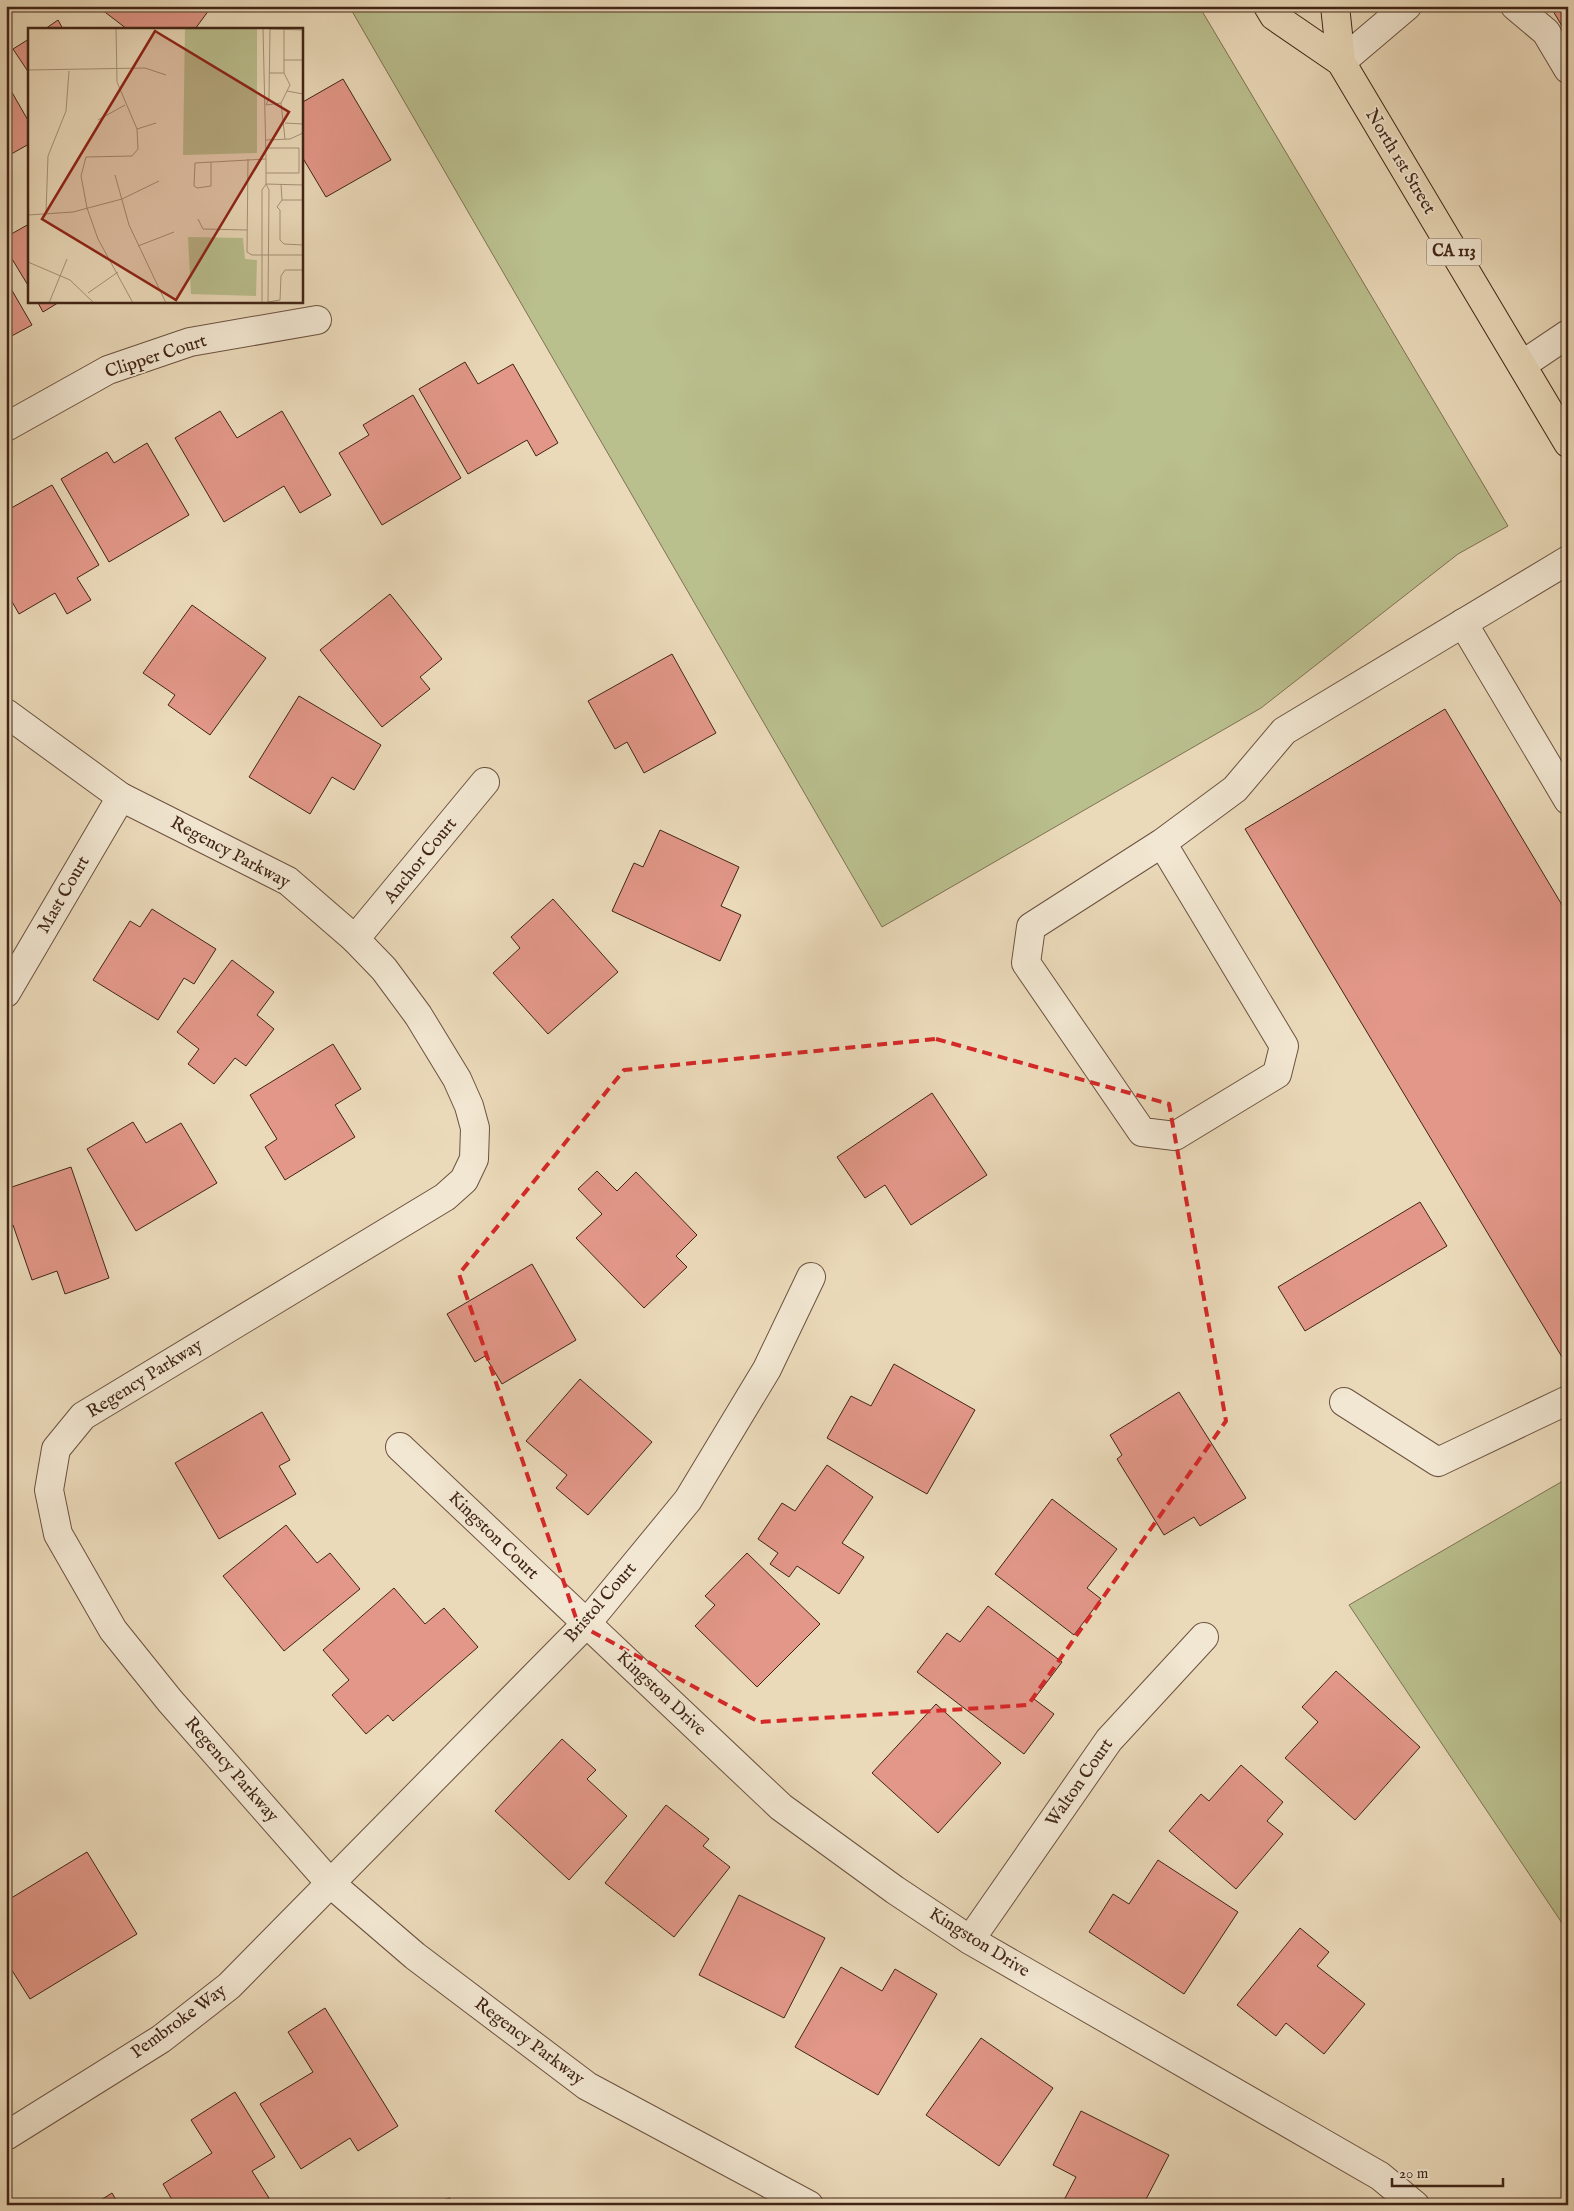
<svg xmlns="http://www.w3.org/2000/svg" width="1574" height="2211" viewBox="0 0 1574 2211" font-family="'IM FELL English',serif">
<rect width="100%" height="100%" fill="#ebdaba"/>
<filter id="stains"><feTurbulence type="fractalNoise" baseFrequency=".004" numOctaves="4"/><feColorMatrix values="0 0 0 0 .2 0 0 0 0 .09 0 0 0 0 .02 0 0 0 .5 -.17"/></filter>
<radialGradient id="worn" r=".72"><stop offset=".6" stop-color="#630" stop-opacity="0"/><stop offset="1" stop-color="#630" stop-opacity=".3"/></radialGradient>
<!-- green -->
<g fill="#babf8e" stroke="#7e7252">
<polygon points="349,6 1199,6 1508,526 1458,554 1261,708 882,927"/>
<polygon points="1568,1478 1568,1932 1349,1605"/>
</g>
<!-- building -->
<g fill="#e29788" stroke="#412517">
<polygon points="97,6 212,6 195,29 127,29"/>
<polygon points="1550,6 1568,6 1568,36"/>
<polygon points="58,20 63,29 45,29"/>
<polygon points="29,39 29,73 13,49"/>
<polygon points="343,79 391,160 326,197 301,155 301,103"/>
<polygon points="6,82 29,122 29,144 6,157"/>
<polygon points="29,224 29,287 6,249 6,237"/>
<polygon points="6,280 32,325 6,339"/>
<polygon points="37,301 61,301 43,312"/>
<polygon points="465,362 478,384 513,364 558,443 536,456 527,440 468,474 419,389"/>
<polygon points="413,395 461,478 382,525 339,453 369,435 363,425"/>
<polygon points="220,411 237,438 282,411 331,495 300,513 284,486 224,522 175,438"/>
<polygon points="147,443 189,515 109,562 61,479 107,452 114,463"/>
<polygon points="52,485 99,565 77,578 91,600 67,614 55,593 19,614 6,591 6,511"/>
<polygon points="390,594 442,659 420,677 430,689 382,727 320,650"/>
<polygon points="192,605 266,658 210,735 168,705 175,695 143,673"/>
<polygon points="672,654 716,733 644,773 627,742 615,749 588,701"/>
<polygon points="299,696 381,745 354,790 332,777 310,814 249,777"/>
<polygon points="1445,709 1568,915 1568,1354 1562,1357 1245,829"/>
<polygon points="660,830 739,867 721,906 741,915 720,961 612,911 634,863 643,867"/>
<polygon points="553,899 618,972 548,1034 493,973 520,948 511,937"/>
<polygon points="152,909 216,949 194,984 184,978 158,1020 93,980 130,921 140,927"/>
<polygon points="232,960 274,992 257,1015 274,1029 246,1066 235,1058 214,1084 188,1064 199,1049 177,1032"/>
<polygon points="333,1044 361,1089 335,1105 355,1137 285,1180 265,1147 277,1139 250,1095"/>
<polygon points="932,1093 987,1175 911,1225 885,1185 865,1198 837,1157"/>
<polygon points="133,1122 146,1143 181,1123 217,1183 136,1231 87,1149"/>
<polygon points="71,1167 109,1278 65,1294 57,1271 32,1280 13,1225 6,1227 6,1189"/>
<polygon points="597,1171 617,1191 636,1172 697,1235 676,1256 687,1267 644,1308 576,1238 602,1214 578,1189"/>
<polygon points="1420,1202 1447,1246 1305,1331 1278,1287"/>
<polygon points="532,1264 576,1340 502,1384 485,1356 475,1362 447,1314"/>
<polygon points="894,1364 975,1410 927,1494 827,1438 851,1396 871,1406"/>
<polygon points="580,1379 652,1442 588,1515 556,1488 567,1475 526,1441"/>
<polygon points="1179,1392 1246,1498 1200,1526 1194,1517 1164,1535 1117,1459 1122,1455 1110,1435"/>
<polygon points="262,1412 290,1460 279,1466 296,1494 219,1539 175,1463"/>
<polygon points="827,1465 873,1497 842,1543 864,1557 839,1594 797,1566 789,1577 770,1564 778,1553 758,1539 782,1503 795,1511"/>
<polygon points="1052,1499 1117,1549 1087,1588 1101,1599 1074,1635 995,1574"/>
<polygon points="286,1525 317,1563 330,1553 360,1589 284,1651 223,1576"/>
<polygon points="747,1553 820,1624 757,1687 695,1626 715,1605 705,1596"/>
<polygon points="394,1588 425,1624 444,1608 478,1647 393,1721 388,1715 366,1734 332,1695 349,1680 323,1650"/>
<polygon points="988,1606 1062,1662 1034,1699 1054,1714 1024,1754 917,1672 947,1633 960,1642"/>
<polygon points="1336,1671 1420,1747 1355,1820 1285,1758 1318,1722 1302,1707"/>
<polygon points="936,1704 1001,1763 938,1833 872,1773"/>
<polygon points="562,1739 596,1770 587,1779 627,1816 569,1880 495,1811"/>
<polygon points="1241,1765 1283,1802 1267,1821 1283,1834 1236,1889 1169,1831 1201,1794 1209,1801"/>
<polygon points="666,1805 709,1839 703,1846 730,1867 674,1937 605,1883"/>
<polygon points="87,1852 137,1934 30,1999 6,1961 6,1897 8,1900"/>
<polygon points="1158,1860 1238,1912 1184,1994 1089,1932 1113,1894 1129,1904"/>
<polygon points="739,1895 825,1938 784,2018 699,1975"/>
<polygon points="1300,1928 1329,1952 1317,1966 1365,2004 1324,2054 1286,2023 1276,2036 1237,2005"/>
<polygon points="841,1967 882,1991 895,1969 937,1994 878,2095 795,2047"/>
<polygon points="325,2008 398,2126 358,2151 350,2138 301,2169 260,2104 313,2072 288,2032"/>
<polygon points="981,2038 1053,2088 999,2166 926,2115"/>
<polygon points="235,2092 275,2157 252,2171 269,2198 259,2205 175,2205 163,2184 212,2153 191,2120"/>
<polygon points="1081,2111 1169,2155 1143,2205 1074,2205 1064,2200 1076,2177 1053,2165"/>
<polygon points="112,2193 119,2205 93,2205"/>
<polygon points="450,2198 452,2205 424,2205"/>
</g>
<g fill="none" stroke-linecap="round" stroke-linejoin="round">
<defs>
<g id="minor">
<polyline points="1515,6 1546,32 1568,69"/>
<polyline points="1341,62 1407,6"/>
<polyline points="1522,365 1568,334"/>
<polyline points="6,427 108,370 190,342 317,320"/>
<polyline points="1463,623 1568,800"/>
<polyline points="6,713 121,797 288,881 355,939 384,969 418,1015 457,1079 469,1106 475,1128 474,1159 464,1180 445,1197 83,1416 56,1449 49,1490 58,1534 113,1630 170,1701 330,1883 415,1956 587,2086 809,2205"/>
<polyline points="1162,843 1284,1046 1277,1074 1175,1136 1142,1132 1026,963 1031,927 1162,843 1235,789 1284,731 1568,560"/>
<polyline points="355,939 485,782"/>
<polyline points="6,993 121,797"/>
<polyline points="1344,1402 1438,1462 1568,1400"/>
<polyline points="400,1447 781,1807 895,1890 970,1940 1380,2176 1415,2205"/>
<polyline points="970,1940 1109,1740 1204,1637"/>
<polyline points="6,2136 161,2039 229,1986 586,1624 688,1500 767,1369 811,1277"/>
</g>
<g id="major">
<polyline points="1268,6 1274,16 1341,62 1568,443"/>
<polyline points="1335,6 1341,62"/>
</g>
</defs>
<!-- minor casing -->
<use href="#minor" stroke="#6c5240" stroke-width="30"/>
<!-- major casing -->
<use href="#major" stroke="#412517" stroke-width="30"/>
<!-- minor -->
<use href="#minor" stroke="#f2e7d2" stroke-width="28"/>
<!-- major -->
<use href="#major" stroke="#ebdaba" stroke-width="28"/>
</g>
<!-- marked area -->
<path fill="none" stroke="#d62828" stroke-width="4" stroke-dasharray="10 6" stroke-linejoin="round" d="M936,1039L1169,1104L1226,1421L1028,1705L759,1722L578,1624L459,1274L624,1070Z"/>
<g text-anchor="middle" dominant-baseline="central" stroke-width="4" stroke-linejoin="round" paint-order="stroke">
<!-- shield labels -->
<rect fill="#f2e7d2" stroke="#765f4f" stroke-width="1" x="1426.5" y="238.5" width="55" height="27" rx="4"/>
<g font-size="16" font-weight="bold" fill="#412517">
<text x="1454" y="252">CA 113</text>
</g>
<!-- street labels -->
<g font-size="18" fill="#412517" stroke="#f2e7d2">
<text transform="translate(1400 162) rotate(59)">North 1st Street</text>
<text transform="translate(156 357) rotate(-18)">Clipper Court</text>
<text transform="translate(230 853) rotate(28)">Regency Parkway</text>
<text transform="translate(421 861) rotate(-51)">Anchor Court</text>
<text transform="translate(64 895) rotate(-60)">Mast Court</text>
<text transform="translate(145 1379) rotate(-32)">Regency Parkway</text>
<text transform="translate(493 1536) rotate(44)">Kingston Court</text>
<text transform="translate(601 1603) rotate(-49)">Bristol Court</text>
<text transform="translate(661 1694) rotate(43)">Kingston Drive</text>
<text transform="translate(231 1770) rotate(49)">Regency Parkway</text>
<text transform="translate(1080 1783) rotate(-55)">Walton Court</text>
<text transform="translate(979 1943) rotate(32)">Kingston Drive</text>
<text transform="translate(179 2022) rotate(-36)">Pembroke Way</text>
<text transform="translate(529 2042) rotate(37)">Regency Parkway</text>
</g>
</g>
<!-- overview -->
<g transform="translate(28 28)">
<rect width="275" height="275" fill="#ebdaba"/>
<path d="M157,0H229V125L155,127ZM160,209L215,210L217,231L229,232L228,268L163,266Z" fill="#babf8e"/>
<path fill="none" stroke="#a79279" stroke-width="1" d="M88,0L89,54L109,101L110,121L104,128L58,129L53,148L59,180L70,211L105,275M242,1L275,2M256,32H275M0,42L117,40L138,47M241,45H256V2M259,63L275,66M253,75L257,111M238,77L253,75L262,57L256,45M238,77L241,70L242,0M70,92L97,77M257,95L275,96M109,101L128,95M238,112L262,111L275,105M220,131L219,224L224,227H275M183,134V158L169,160L166,158L167,135L238,131M238,145H271V120H238M87,147L101,197L138,275M238,156L275,157M238,156L241,162L240,275M253,156L254,172M249,179L252,182V212L256,216L275,217M249,179L254,172H275M18,185L20,128L38,83L41,43M0,187L45,184L94,171L131,153M170,191L175,201L219,202M110,218L146,204M0,234L42,252L66,275M60,265L90,244M240,274L252,272L253,248L257,242H275M21,275L39,231M185,275H219M234,275V162L238,156V131L235,0"/>
<path fill="#8f2418" fill-opacity="0.15" stroke="#8f2418" stroke-width="2.5" d="M127,3L261,84L148,272L14,191Z"/>
<rect width="275" height="275" fill="none" stroke="#412517" stroke-width="2.5"/>
</g>
<!-- margin -->
<rect width="1574" height="2211" fill="none" stroke="#ebdaba" stroke-width="25"/>
<rect x="8" y="8" width="1559" height="2196" fill="none" stroke="#412517" stroke-width="2.5"/>
<rect x="12" y="12" width="1549" height="2186" fill="none" stroke="#412517"/>
<!-- scale -->
<path d="M1392 2178v8h111v-8" fill="none" stroke="#412517" stroke-width="2.5"/>
<text x="1399" y="2178" font-size="15" fill="#412517" stroke="#f2e7d2" stroke-width="4" paint-order="stroke">20 m</text>
<rect width="100%" height="100%" filter="url(#stains)"/>
<rect width="100%" height="100%" fill="url(#worn)"/>
</svg>
